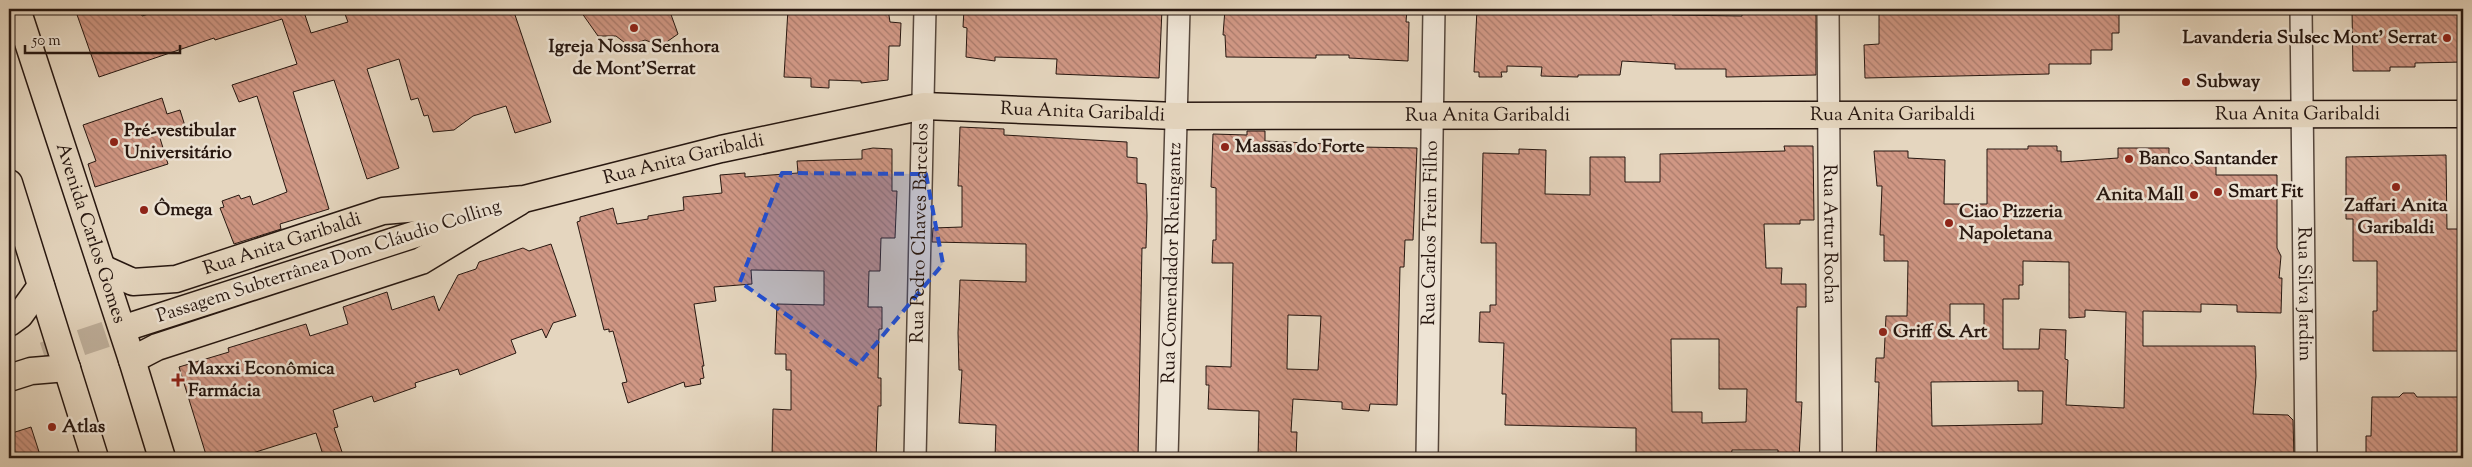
<svg xmlns="http://www.w3.org/2000/svg" width="2472" height="467" viewBox="0 0 2472 467" font-family="'Sorts Mill Goudy',serif">
<defs>
<pattern id="building-back-hatch" width="6" height="6" patternUnits="userSpaceOnUse" patternTransform="scale(1.25)"><rect width="6" height="6" fill="#d09784"/><path d="M-1 5l2 2M0 0l6 6M5-1l2 2" fill="none" stroke="#a97a6b"/></pattern>
</defs>
<rect width="100%" height="100%" fill="#e5d6bf"/>
<filter id="stains"><feTurbulence type="fractalNoise" baseFrequency=".004" numOctaves="4"/><feColorMatrix values="0 0 0 0 .2 0 0 0 0 .09 0 0 0 0 .02 0 0 0 .5 -.17"/></filter>
<radialGradient id="worn" r=".72"><stop offset=".6" stop-color="#630" stop-opacity="0"/><stop offset="1" stop-color="#630" stop-opacity=".3"/></radialGradient>
<!-- building -->
<g fill="url(#building-back-hatch)" stroke="#271710" fill-rule="evenodd">
<polygon points="75,9 141,9 142,16 165,9 303,9 311,33 348,22 343,9 513,9 551,122 515,133 506,106 473,116 454,130 433,132 428,115 424,116 418,98 411,100 399,59 367,69 399,168 367,179 334,80 293,92 329,209 280,224 281,229 234,244 220,208 224,207 222,201 239,195 241,199 250,196 253,205 287,192 257,96 239,102 232,85 297,64 282,19 215,40 214,38 99,77"/>
<polygon points="579,9 669,9 678,34 661,46 645,40 629,46 616,36 598,36"/>
<polygon points="788,9 888,9 890,22 901,23 900,46 889,46 888,80 861,83 861,81 829,80 829,88 811,87 811,78 784,77"/>
<polygon points="964,9 1162,9 1159,78 1056,74 1057,59 995,57 995,61 966,57 967,28 963,27"/>
<polygon points="1225,9 1407,9 1406,22 1409,22 1408,61 1349,58 1349,55 1316,55 1316,58 1226,57 1225,35 1223,35"/>
<polygon points="1477,9 1620,9 1620,15 1652,15 1652,9 1672,9 1672,15 1742,16 1742,9 1816,9 1816,75 1726,77 1726,69 1675,69 1675,64 1622,61 1620,75 1578,75 1578,77 1541,76 1542,67 1507,66 1507,72 1501,72 1502,77 1479,77 1479,72 1474,72"/>
<polygon points="1879,9 2119,9 2119,33 2112,33 2112,50 2091,50 2091,64 2049,64 2049,74 1865,78 1864,45 1879,44"/>
<polygon points="2352,9 2463,9 2463,62 2415,63 2415,67 2390,67 2390,71 2353,71"/>
<polygon points="162,98 167,114 180,110 185,126 159,135 168,164 95,187 88,164 96,161 83,125"/>
<polygon points="960,127 1004,129 1004,135 1127,142 1127,157 1137,158 1137,183 1146,184 1147,216 1146,248 1142,248 1138,458 995,458 996,425 959,423 962,370 959,370 958,333 960,280 1026,282 1026,244 932,242 933,228 962,227 962,186 958,186"/>
<path d="M1247,131H1265V141L1328,144V151L1360,152V147L1417,148L1413,240H1405L1404,267H1400L1397,405L1370,404L1369,411L1342,409V402L1293,399L1291,432H1297L1296,458H1258L1259,411L1208,409L1209,385H1206V366L1231,367L1233,263H1212L1213,240H1216V188L1211,187L1213,134L1247,135ZM1288,315L1321,316L1318,370L1287,369Z"/>
<path d="M1784,146H1813L1814,220H1800V224H1764L1766,268H1782L1781,284H1806V307H1797L1796,402H1802L1799,458H1778V450H1732L1731,458H1636V428L1505,425L1506,394H1502L1504,343L1479,342L1480,312H1490V305H1496V243H1481L1483,153L1519,154V149L1546,150L1545,194L1590,195V157H1625V182H1660V154L1785,151ZM1671,339H1719V389H1747L1746,422L1702,423V412H1672Z"/>
<path d="M2028,146H2057V151H2061V162L2118,158V148H2169V163H2216V175H2277V248L2281,256L2279,278H2282L2281,313L2237,312V305L2201,304V312L2143,311V346H2255L2256,376L2253,414L2288,415L2293,420L2294,458H1876L1879,382H1875L1876,358H1884L1886,316H1907L1908,261H1884V235H1880L1882,186H1877L1874,151H1908V158L1945,160L1944,204H1987V149H2028ZM2023,261L2069,262V318L2085,317V310L2126,312L2124,408L2066,405L2068,360L2065,359L2066,330L2040,329L2039,349H2003V299H2019V285H2023ZM1950,304H1984V337H1950ZM2018,381V391H2043L2042,424L1932,426L1931,382Z"/>
<polygon points="873,148 892,149 892,191 897,191 895,238 881,238 880,271 869,271 868,307 882,307 882,329 879,329 878,378 881,378 881,406 878,406 876,458 772,458 773,409 791,410 791,370 786,370 786,354 775,354 777,304 824,305 824,271 751,270 752,284 714,287 716,301 694,304 704,366 702,366 704,378 700,379 701,384 685,387 684,382 628,403 622,383 627,382 613,331 609,332 609,329 604,330 577,222 580,221 580,217 613,208 617,224 648,219 648,216 684,210 683,197 722,193 720,175 745,173 745,177 798,173 797,161 862,159 862,150"/>
<polygon points="2446,155 2447,229 2463,229 2463,351 2373,351 2373,311 2377,311 2377,261 2353,261 2353,219 2346,219 2346,157"/>
<polygon points="551,244 576,316 553,323 546,338 542,329 511,340 516,353 460,375 458,369 415,383 416,387 374,402 372,396 333,410 338,427 334,428 344,458 324,458 316,433 237,458 207,458 179,367 229,352 228,348 306,324 310,336 348,324 343,307 387,292 392,310 434,296 439,311 458,275 476,269 479,262 523,248 529,251"/>
<polygon points="2403,393 2414,393 2417,397 2463,397 2463,456 2440,456 2440,458 2366,458 2366,436 2371,436 2372,397 2399,397"/>
<polygon points="31,427 41,458 9,458 9,434"/>
</g>
<g fill="none" stroke-linecap="round" stroke-linejoin="round">
<!-- major-tunnel -->
<polyline stroke="#bfb09c" stroke-width="26" stroke-dasharray="26 13" stroke-linecap="butt" points="44,355 134,325"/>
<defs>
<g id="minor">
<path id="s1" d="M1828,9L1831,458"/>
<path id="s2" d="M2301,9L2306,458"/>
<path id="s3" d="M915,458L925,9"/>
<path id="s4" d="M1167,458L1179,9"/>
<path id="s5" d="M1427,458L1434,9"/>
</g>
<g id="major">
<path id="s6" d="M17,9L132,360L162,458"/>
<polyline points="9,183 95,458"/>
<path id="s7" d="M102,268L133,282L176,279L383,211L524,199L721,149L924,106L1176,116L2463,114"/>
<polyline points="9,323 20,315 41,286"/>
<polyline points="134,325 481,213"/>
<polyline points="132,360 157,347 421,261 519,202"/>
<polyline points="9,378 31,371 67,368"/>
</g>
</defs>
<!-- minor casing -->
<use href="#minor" stroke="#56473c" stroke-width="24"/>
<!-- major casing -->
<use href="#major" stroke="#271710" stroke-width="29"/>
<!-- minor -->
<use href="#minor" stroke="#eee4d5" stroke-width="21"/>
<!-- major -->
<use href="#major" stroke="#e5d6bf" stroke-width="26"/>
</g>
<!-- marked area -->
<path fill="#1d4ed8" fill-opacity="0.2" stroke="#1d4ed8" stroke-width="4" stroke-dasharray="10 6" stroke-linejoin="round" d="M782,173L926,174L943,264L858,365L740,282Z"/>
<!-- markers -->
<g fill="#8f2418" stroke="#eee4d5" stroke-width="2">
<circle cx="634" cy="28" r="5"/>
<circle cx="2447" cy="38" r="5"/>
<circle cx="2186" cy="82" r="5"/>
<circle cx="114" cy="142" r="5"/>
<circle cx="1225" cy="147" r="5"/>
<circle cx="2129" cy="159" r="5"/>
<circle cx="2396" cy="187" r="5"/>
<circle cx="2218" cy="192" r="5"/>
<circle cx="2194" cy="195" r="5"/>
<circle cx="144" cy="210" r="5"/>
<circle cx="1949" cy="223" r="5"/>
<circle cx="1883" cy="332" r="5"/>
<path d="M175.5 372.5h5v5h5v5h-5v5h-5v-5h-5v-5h5z"/>
<circle cx="52" cy="427" r="5"/>
</g>
<g text-anchor="middle" dominant-baseline="central" stroke-width="5" stroke-linejoin="round" paint-order="stroke">
<!-- poi labels -->
<g font-size="19" font-weight="bold" fill="#271710" stroke="#eee4d5" text-anchor="start">
<text x="2437" y="38" text-anchor="end">Lavanderia Sulsec Mont' Serrat</text>
<text x="634" y="47" text-anchor="middle">Igreja Nossa Senhora<tspan x="634" dy="22">de Mont'Serrat</tspan></text>
<text x="2196" y="82">Subway</text>
<text x="124" y="131">Pré-vestibular<tspan x="124" dy="22">Universitário</tspan></text>
<text x="1235" y="147">Massas do Forte</text>
<text x="2139" y="159">Banco Santander</text>
<text x="2228" y="192">Smart Fit</text>
<text x="2184" y="195" text-anchor="end">Anita Mall</text>
<text x="2396" y="206" text-anchor="middle">Zaffari Anita<tspan x="2396" dy="22">Garibaldi</tspan></text>
<text x="154" y="210">Ômega</text>
<text x="1959" y="212">Ciao Pizzeria<tspan x="1959" dy="22">Napoletana</tspan></text>
<text x="1893" y="332">Griff &amp; Art</text>
<text x="188" y="369">Maxxi Econômica<tspan x="188" dy="22">Farmácia</tspan></text>
<text x="62" y="427">Atlas</text>
</g>
<!-- street labels -->
<g font-size="19" fill="#271710" stroke="#eee4d5">
<text stroke="none"><textPath href="#s7" startOffset="1006">Rua Anita Garibaldi</textPath></text>
<text stroke="none"><textPath href="#s7" startOffset="2221">Rua Anita Garibaldi</textPath></text>
<text stroke="none"><textPath href="#s7" startOffset="1411">Rua Anita Garibaldi</textPath></text>
<text stroke="none"><textPath href="#s7" startOffset="1816">Rua Anita Garibaldi</textPath></text>
<text stroke="none"><textPath href="#s7" startOffset="601">Rua Anita Garibaldi</textPath></text>
<text stroke="none"><textPath href="#s6" startOffset="236">Avenida Carlos Gomes</textPath></text>
<text stroke="none"><textPath href="#s5" startOffset="225">Rua Carlos Trein Filho</textPath></text>
<text stroke="none"><textPath href="#s3" startOffset="225">Rua Pedro Chaves Barcelos</textPath></text>
<text stroke="none"><textPath href="#s1" startOffset="225">Rua Artur Rocha</textPath></text>
<text stroke="none"><textPath href="#s7" startOffset="189">Rua Anita Garibaldi</textPath></text>
<text transform="translate(329 262) rotate(-18)">Passagem Subterrânea Dom Cláudio Colling</text>
<text stroke="none"><textPath href="#s4" startOffset="195">Rua Comendador Rheingantz</textPath></text>
<text stroke="none"><textPath href="#s2" startOffset="285">Rua Silva Jardim</textPath></text>
</g>
</g>
<!-- margin -->
<rect width="2472" height="467" fill="none" stroke="#e5d6bf" stroke-width="30"/>
<rect x="10" y="10" width="2452" height="447" fill="none" stroke="#271710" stroke-width="2.5"/>
<rect x="15" y="15" width="2442" height="437" fill="none" stroke="#271710"/>
<!-- scale -->
<path d="M25 45v8h155v-8" fill="none" stroke="#271710" stroke-width="2.5"/>
<text x="32" y="45" font-size="15" fill="#271710" stroke="#eee4d5" stroke-width="4" paint-order="stroke">50 m</text>
<rect width="100%" height="100%" filter="url(#stains)"/>
<rect width="100%" height="100%" fill="url(#worn)"/>
</svg>
